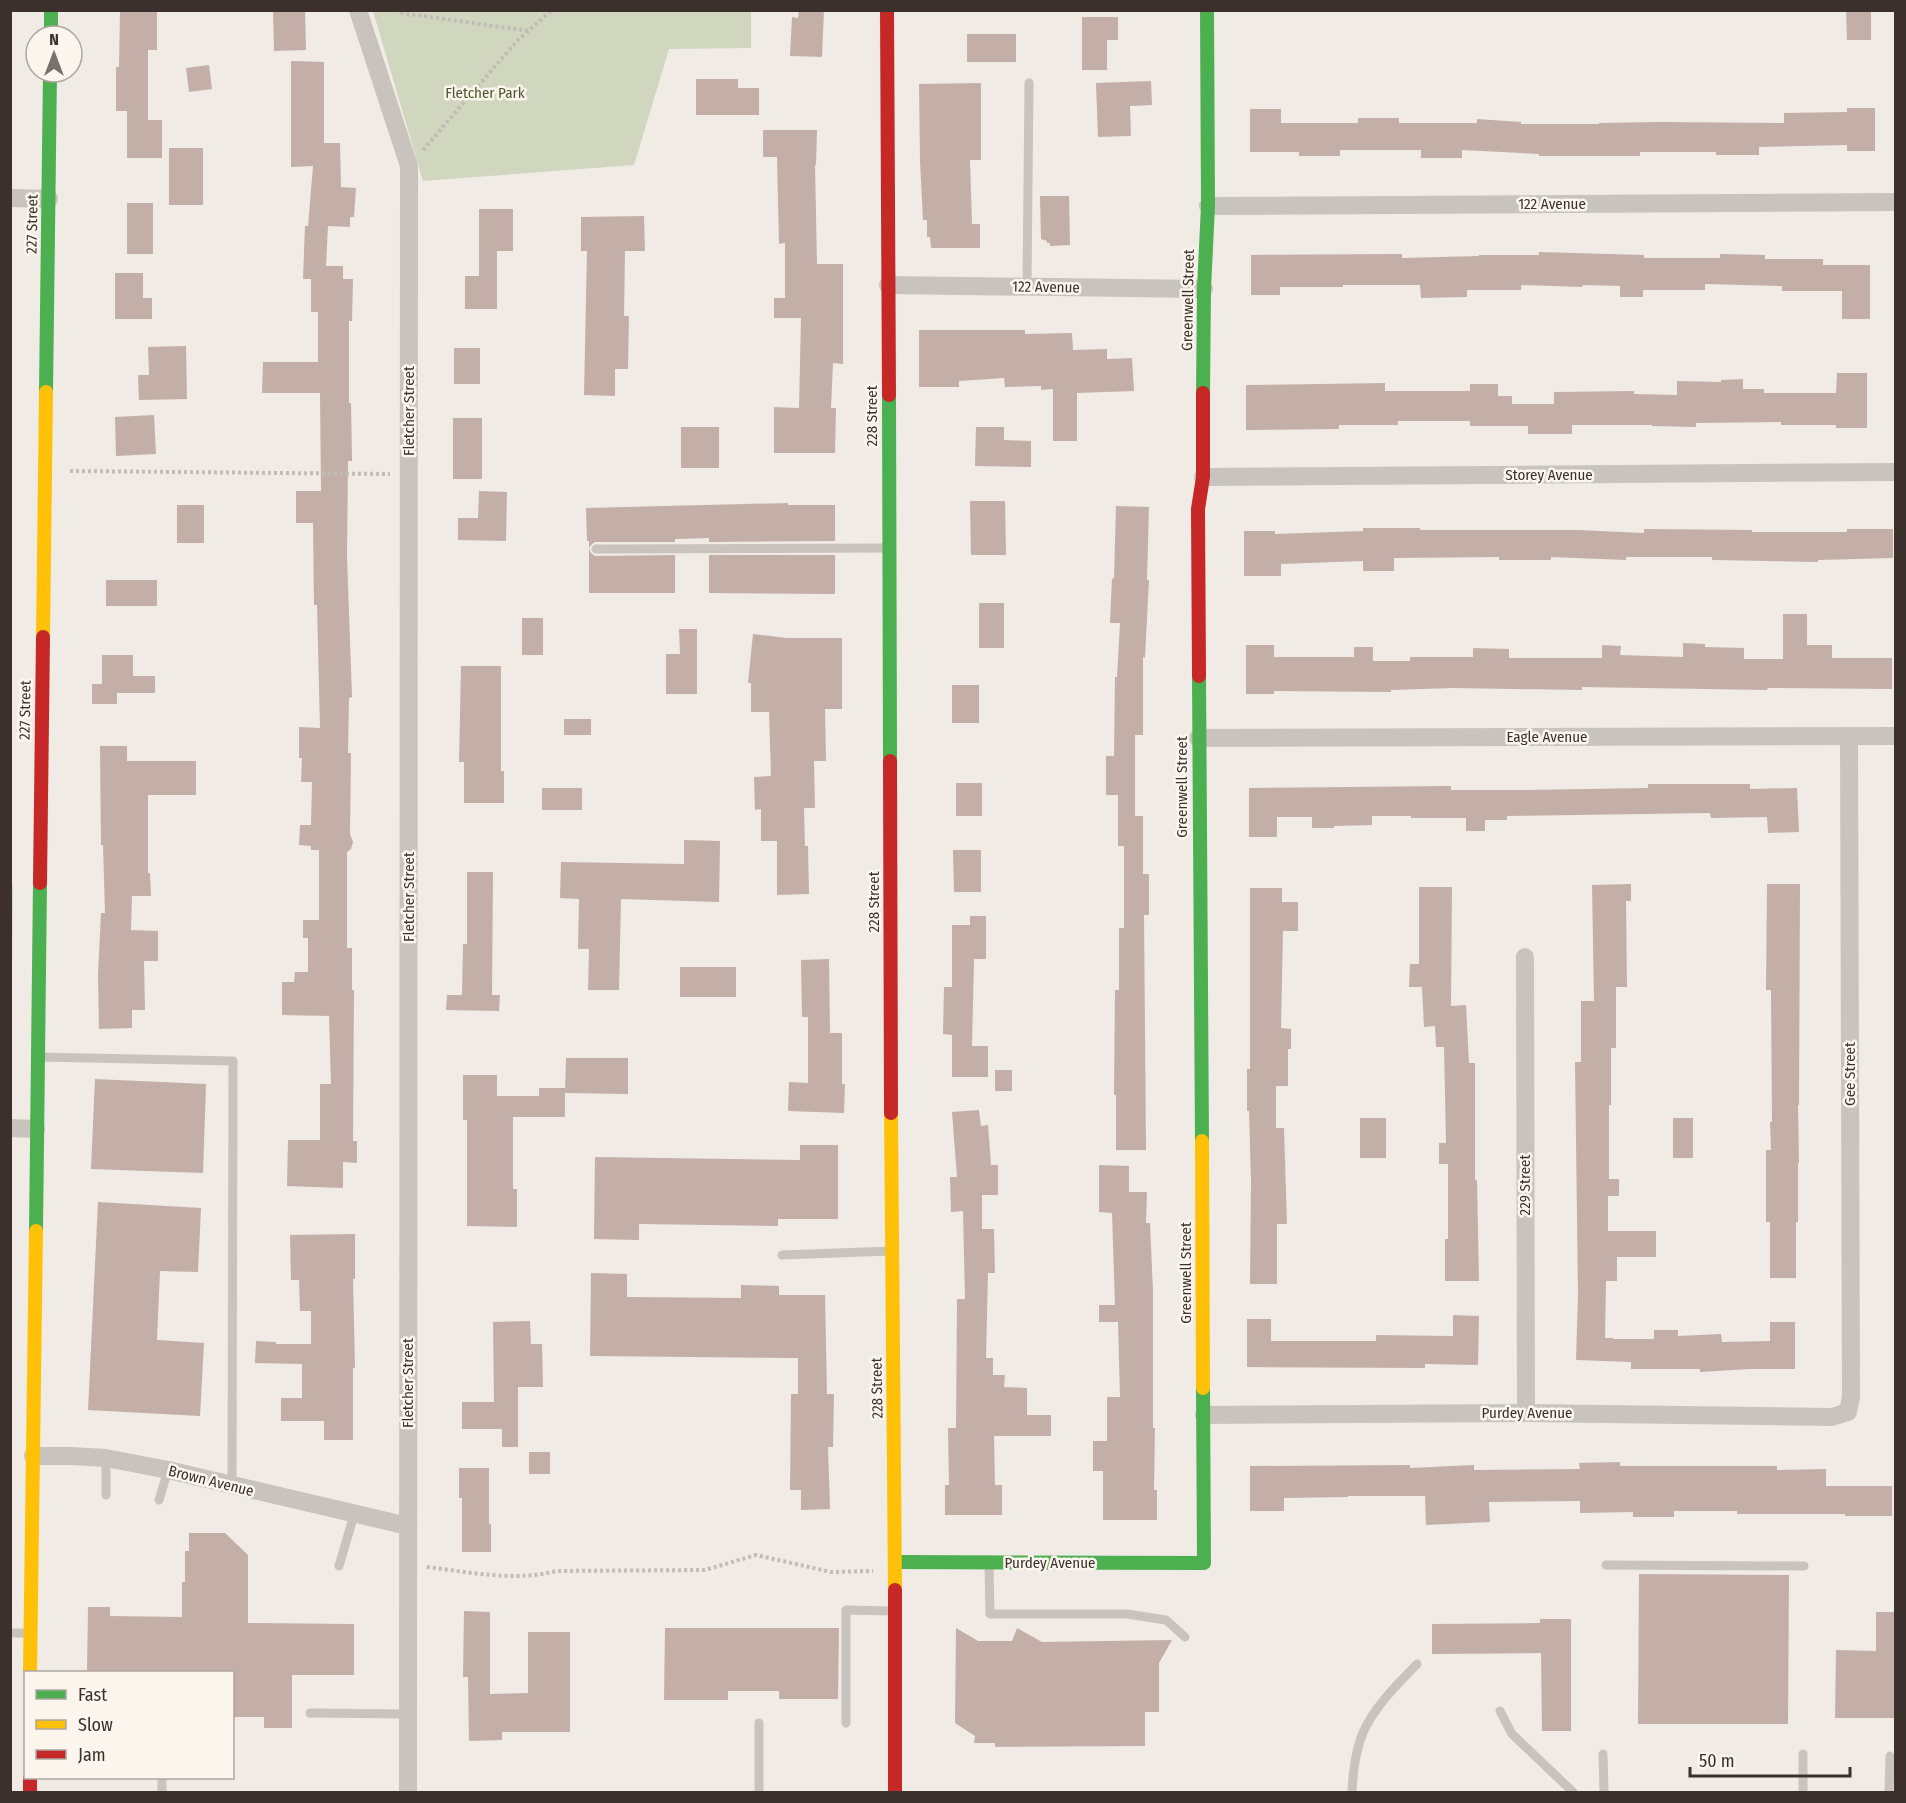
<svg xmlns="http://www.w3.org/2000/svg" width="1906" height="1803" viewBox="0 0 1906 1803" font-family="'Fira Sans Condensed',sans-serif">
<rect width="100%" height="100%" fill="#f0ebe5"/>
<!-- green -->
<g fill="#d1d6bf">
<polygon points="373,11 751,11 751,48 669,49 634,165 423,181"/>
<polygon points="10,885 13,885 11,1065 10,1065"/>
</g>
<!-- building -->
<g fill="#c3afa7">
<polygon points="120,10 157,10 157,50 148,50 148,120 162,120 162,158 127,158 127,111 116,111 116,67 119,67"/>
<polygon points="273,10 305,10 306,50 274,51"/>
<polygon points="799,10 824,10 822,57 790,56 792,17 798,18"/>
<polygon points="1846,10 1871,10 1871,40 1847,40"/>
<polygon points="1082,17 1118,17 1118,40 1107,40 1107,70 1082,70"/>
<rect x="967" y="34" width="49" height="28"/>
<polygon points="291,61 324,62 324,143 340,143 341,187 356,188 354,217 350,217 350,227 328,226 326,266 343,266 343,279 353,279 352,321 349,321 349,403 351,403 352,461 348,461 347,556 352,697 349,698 348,753 351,753 350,834 353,842 351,849 347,852 347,948 352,948 352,990 354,990 353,1141 357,1141 357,1163 343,1162 343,1188 287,1186 288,1140 320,1140 320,1084 331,1084 329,1016 282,1015 282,982 294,982 295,972 308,972 308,938 303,938 303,920 319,920 319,850 311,850 311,846 299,845 300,825 311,825 312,782 301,782 302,758 299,758 299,727 320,728 317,605 314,605 313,523 296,523 296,491 321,491 320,393 262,393 263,362 318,362 318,312 311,312 311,279 303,279 305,226 308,226 313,166 291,167"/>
<polygon points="209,65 212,89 189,92 186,68"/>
<polygon points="696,79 738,79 738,88 759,88 759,115 696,115"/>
<polygon points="1151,81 1152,105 1130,106 1131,136 1098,137 1096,83"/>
<polygon points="981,83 981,160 970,160 972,224 980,224 980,248 931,248 930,237 927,237 927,220 923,220 920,161 919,84"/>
<polygon points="1847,108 1875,108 1875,151 1847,151 1847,145 1759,147 1759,155 1716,155 1716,152 1640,152 1640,156 1539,156 1539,154 1462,150 1462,158 1421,158 1421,150 1340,150 1340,156 1299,156 1299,152 1250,152 1250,109 1281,109 1281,123 1358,123 1358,118 1399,118 1399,123 1477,123 1477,119 1521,122 1521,124 1599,124 1599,123 1658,122 1784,123 1784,113 1847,112"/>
<polygon points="763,130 817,130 816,165 815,165 817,264 843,264 843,364 833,363 831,408 836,408 835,453 774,453 774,407 799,408 801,318 774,318 774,298 785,298 785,243 779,244 777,157 763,157"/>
<rect x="169" y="148" width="34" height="57"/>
<polygon points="1040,196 1069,196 1070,245 1050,246 1050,243 1047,243 1047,241 1041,239"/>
<rect x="127" y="203" width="26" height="51"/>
<polygon points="479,209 513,209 513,251 497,251 497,309 465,309 465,276 479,276"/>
<polygon points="644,216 645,251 625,251 624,316 629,316 628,369 615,369 615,396 584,395 587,251 581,251 581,217"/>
<polygon points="1539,252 1644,255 1644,258 1720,258 1720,254 1765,255 1765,259 1823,259 1823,265 1870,265 1870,319 1842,319 1842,291 1782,291 1782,286 1705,284 1705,290 1643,290 1643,297 1620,297 1620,286 1583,285 1582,287 1521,285 1521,290 1467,290 1467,297 1421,298 1420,285 1343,285 1343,287 1280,287 1280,295 1251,295 1251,255 1402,254 1402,258 1479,256 1479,255 1539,255"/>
<polygon points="115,273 143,273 143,298 152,298 152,319 115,319"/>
<polygon points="919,330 1025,330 1025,334 1072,333 1073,350 1107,349 1107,359 1132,358 1134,391 1077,393 1077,441 1053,441 1053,389 1041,390 1041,386 1005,387 1004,378 959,381 959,387 919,387"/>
<polygon points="186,346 187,399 139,400 138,375 149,375 148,347"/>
<rect x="454" y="348" width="26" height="36"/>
<polygon points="1837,373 1867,373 1867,428 1836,428 1836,425 1781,425 1781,422 1696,423 1696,427 1652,426 1652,425 1572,425 1572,434 1528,434 1528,426 1470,426 1470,421 1398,421 1398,425 1339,425 1339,429 1246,430 1246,385 1385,383 1385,391 1470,391 1470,384 1498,384 1498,396 1512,396 1512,404 1554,404 1554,392 1634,391 1634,394 1677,395 1677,381 1721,382 1721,380 1743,379 1743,389 1764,389 1764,393 1836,393"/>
<polygon points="154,415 156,454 116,456 115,417"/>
<rect x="453" y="418" width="29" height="61"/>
<rect x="681" y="427" width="38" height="41"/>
<polygon points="976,427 1004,427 1004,440 1031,441 1031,467 975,466"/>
<polygon points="479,491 507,492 506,541 458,540 458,518 478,518"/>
<polygon points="970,501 1005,501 1006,555 971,555"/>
<polygon points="788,503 788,505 835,505 835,541 709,542 709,538 675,539 675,542 595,542 592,544 589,548 591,553 595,556 675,555 675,593 589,593 589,541 587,541 586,508"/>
<rect x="177" y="505" width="27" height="38"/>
<polygon points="1116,506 1149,507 1147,580 1149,580 1145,658 1143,657 1143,735 1135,735 1135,816 1143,816 1143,874 1149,874 1149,915 1144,915 1146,1150 1116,1150 1116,1095 1114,1095 1115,990 1119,990 1119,928 1124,928 1124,846 1118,846 1118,795 1106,795 1106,756 1114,756 1115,677 1117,677 1120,623 1110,623 1112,578 1114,579"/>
<polygon points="1363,528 1420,528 1420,530 1578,530 1644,533 1644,529 1752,530 1752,532 1847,532 1847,529 1893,529 1893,558 1818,560 1818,562 1712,560 1712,557 1626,557 1626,560 1551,557 1551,560 1499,560 1499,557 1394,558 1394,571 1363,571 1363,561 1281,564 1281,576 1244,576 1244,531 1275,531 1275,534 1363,531"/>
<polygon points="709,555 835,555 835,594 709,593"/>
<rect x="106" y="580" width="51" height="26"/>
<rect x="979" y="603" width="25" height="45"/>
<polygon points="1783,614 1807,614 1807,645 1832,645 1832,658 1892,658 1892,689 1768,688 1767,690 1582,687 1582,690 1453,688 1391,690 1391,692 1274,691 1274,694 1246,694 1246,645 1274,645 1274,657 1354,657 1354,647 1373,647 1373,661 1410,661 1410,657 1473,657 1473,648 1509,649 1509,658 1602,658 1602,645 1621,646 1620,655 1683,657 1683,643 1705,644 1705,647 1744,648 1744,659 1783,659"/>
<rect x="522" y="618" width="21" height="37"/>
<polygon points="679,629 697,629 697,694 666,694 666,654 680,654"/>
<polygon points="753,634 787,638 842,638 842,709 825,709 826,761 814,761 815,808 804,808 805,846 808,846 809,894 777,895 777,841 761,841 761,809 755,810 754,777 771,776 769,712 751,712 751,683 748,683"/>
<polygon points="102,655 133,655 133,676 155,676 155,693 117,693 117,704 92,704 92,684 102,684"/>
<polygon points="461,666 501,666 501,771 504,771 504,803 464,803 464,762 459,762"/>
<rect x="952" y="685" width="27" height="38"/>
<rect x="564" y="719" width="27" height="16"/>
<polygon points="100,746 127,746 127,761 196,761 196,795 148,795 148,873 150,873 151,896 132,896 131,930 158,931 158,961 144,961 145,1010 132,1010 132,1028 99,1029 98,975 101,913 105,913 103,845 101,845"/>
<rect x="956" y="783" width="26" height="33"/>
<polygon points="1648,784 1750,784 1750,789 1797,788 1799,832 1768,833 1767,817 1711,818 1710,813 1507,816 1507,820 1485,820 1485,831 1466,831 1466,818 1411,818 1411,816 1372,816 1372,825 1334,826 1334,828 1312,828 1312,817 1277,817 1277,837 1249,837 1249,788 1451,786 1451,790 1519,790 1648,788"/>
<rect x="542" y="788" width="40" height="22"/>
<polygon points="684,840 720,841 719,902 621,899 619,990 588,990 589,949 578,949 579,899 560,898 561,862 684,864"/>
<polygon points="953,850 981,850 981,892 954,892"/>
<polygon points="467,872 493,872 492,995 500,995 499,1011 446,1010 447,995 462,995 463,944 467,944"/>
<polygon points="1631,884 1631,901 1626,901 1627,987 1616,987 1616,1048 1611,1048 1611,1105 1609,1105 1609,1179 1619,1179 1619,1196 1608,1196 1608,1231 1656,1231 1656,1257 1617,1257 1617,1281 1606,1281 1605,1338 1613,1338 1613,1339 1654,1339 1654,1330 1678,1330 1678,1336 1721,1334 1722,1342 1770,1341 1770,1322 1795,1322 1795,1369 1749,1369 1700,1372 1700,1369 1631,1369 1631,1362 1576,1360 1578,1294 1575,1062 1581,1062 1581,1001 1594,1001 1592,885"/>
<polygon points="1767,884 1800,884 1799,1105 1798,1105 1799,1163 1798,1163 1798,1222 1796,1222 1796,1278 1770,1278 1770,1222 1766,1222 1766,1150 1771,1150 1770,1122 1772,1122 1771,990 1766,990"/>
<polygon points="1419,887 1452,887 1451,1006 1466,1005 1469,1063 1475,1063 1475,1180 1477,1180 1479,1281 1445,1281 1445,1239 1448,1239 1448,1164 1439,1164 1439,1143 1446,1143 1444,1047 1436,1047 1435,1026 1424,1027 1422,987 1409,987 1410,964 1419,964"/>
<polygon points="1250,888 1282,888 1282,902 1298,902 1298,931 1283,931 1281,1028 1291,1029 1291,1049 1288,1049 1288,1086 1276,1086 1276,1128 1284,1128 1287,1224 1277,1224 1277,1284 1250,1284 1251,1181 1249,1111 1247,1111 1247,1069 1250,1069"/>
<polygon points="970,916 986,916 986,959 974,959 972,1046 988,1046 988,1077 952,1077 952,1035 943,1034 944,987 952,987 952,925 970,925"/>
<polygon points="829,959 830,1033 842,1033 842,1084 845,1084 844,1113 788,1111 789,1082 808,1083 808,1017 802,1017 801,960"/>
<rect x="680" y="967" width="56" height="30"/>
<polygon points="566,1058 628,1058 628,1094 565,1093"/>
<rect x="995" y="1070" width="17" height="21"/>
<polygon points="463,1075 497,1075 497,1096 539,1096 539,1088 565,1088 565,1117 513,1117 513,1189 517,1189 517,1227 467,1226 467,1120 463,1120"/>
<polygon points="95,1079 206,1084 203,1173 91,1169"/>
<polygon points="979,1110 981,1126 988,1125 991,1165 998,1165 998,1195 982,1195 982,1229 994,1229 995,1273 988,1273 986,1358 993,1358 993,1375 1005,1375 1004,1387 1027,1388 1027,1415 1051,1415 1051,1436 994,1436 995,1485 1002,1485 1002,1515 945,1515 945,1485 949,1485 948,1428 956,1428 957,1299 965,1299 963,1211 951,1212 950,1177 957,1177 952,1112"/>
<rect x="1360" y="1118" width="26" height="40"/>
<rect x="1673" y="1118" width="20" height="40"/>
<polygon points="800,1145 838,1145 838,1219 778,1219 778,1226 639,1224 639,1240 594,1239 595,1157 800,1160"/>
<polygon points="1099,1165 1129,1166 1129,1192 1147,1192 1146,1223 1150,1223 1153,1292 1153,1428 1155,1428 1154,1490 1157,1490 1157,1520 1103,1520 1103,1471 1093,1471 1093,1441 1107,1441 1107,1397 1120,1397 1118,1322 1099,1322 1099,1305 1115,1305 1112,1213 1099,1212"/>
<polygon points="98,1202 201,1208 198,1272 160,1271 157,1340 204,1343 200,1416 88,1410"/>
<polygon points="355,1234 355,1279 353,1279 355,1368 353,1368 353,1440 324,1440 324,1421 281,1421 281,1398 302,1398 302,1364 255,1363 256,1341 276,1342 276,1344 311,1344 311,1311 300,1311 299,1280 291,1280 290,1235"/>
<polygon points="591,1273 627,1274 627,1297 741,1298 741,1285 779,1286 779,1295 825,1295 827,1394 834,1394 833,1447 828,1447 830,1509 801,1510 801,1490 790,1490 791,1394 798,1394 798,1358 590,1356"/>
<polygon points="1453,1315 1479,1316 1478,1365 1425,1364 1425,1368 1247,1367 1247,1319 1271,1319 1271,1341 1376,1341 1376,1335 1453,1336"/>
<polygon points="530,1321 531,1344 542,1344 543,1387 518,1387 518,1447 502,1447 502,1429 462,1429 462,1402 494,1402 493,1322"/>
<rect x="529" y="1452" width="21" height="22"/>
<polygon points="1620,1462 1620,1466 1777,1466 1777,1470 1826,1469 1826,1486 1892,1486 1892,1516 1845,1516 1845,1514 1737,1514 1737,1511 1674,1511 1674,1517 1633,1517 1633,1512 1580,1513 1580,1501 1489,1502 1490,1522 1426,1525 1425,1496 1348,1496 1348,1497 1284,1498 1284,1511 1250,1511 1250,1466 1410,1465 1410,1468 1474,1465 1474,1470 1580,1469 1579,1463"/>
<polygon points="459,1468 489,1468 489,1524 491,1524 491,1552 462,1552 462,1498 459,1498"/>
<polygon points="189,1533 225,1533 248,1555 248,1623 354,1624 354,1675 292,1675 292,1728 264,1728 264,1717 232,1717 232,1672 87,1672 88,1607 110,1607 110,1616 182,1617 182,1582 185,1582 185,1551 189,1551"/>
<polygon points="1639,1574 1789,1575 1788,1724 1638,1724"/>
<polygon points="464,1611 490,1612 490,1694 528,1693 528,1632 570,1632 570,1732 502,1732 502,1740 469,1741 468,1677 463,1677"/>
<polygon points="1876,1612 1896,1612 1896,1718 1835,1718 1836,1650 1876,1651"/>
<polygon points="1540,1619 1571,1619 1571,1731 1542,1731 1541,1653 1432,1654 1432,1624 1540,1623"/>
<polygon points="665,1628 839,1628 838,1699 779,1699 779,1691 728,1691 728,1700 664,1700"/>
<polygon points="956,1628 978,1641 1012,1641 1017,1628 1042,1642 1172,1640 1159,1663 1159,1712 1145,1712 1145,1746 995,1747 995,1743 974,1743 975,1736 955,1723"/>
</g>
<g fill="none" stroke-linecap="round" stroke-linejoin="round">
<!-- path -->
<g stroke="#c2bbb6" stroke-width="4" stroke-dasharray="3 3" stroke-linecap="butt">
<polyline points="395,10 402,13 529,31"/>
<polyline points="423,150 517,41 552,10"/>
<polyline points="70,471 390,474"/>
<path d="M427,1567C469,1572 515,1582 556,1571L705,1570L756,1555L831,1572L873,1571"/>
</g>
<!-- lane -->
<g stroke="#c9c3be" stroke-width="9">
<polyline points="1027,287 1029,83"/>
<polyline points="596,549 888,548"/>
<polyline points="39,1057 233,1061 232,1486"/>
<polyline points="782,1255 891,1251"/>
<polyline points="106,1458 106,1495"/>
<polyline points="159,1500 168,1470"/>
<polyline points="989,1565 990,1614 1127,1614 1166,1620 1185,1637"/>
<polyline points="1606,1565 1804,1566"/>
<polyline points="339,1566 354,1515"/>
<polyline points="10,1633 27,1633"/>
<polyline points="1500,1711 1512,1734 1573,1792"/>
<polyline points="310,1713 408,1714"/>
<polyline points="846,1723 846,1610 893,1611"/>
<polyline points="1603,1754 1604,1792"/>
<polyline points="162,1792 162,1778"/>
<polyline points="759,1792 759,1723"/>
<path d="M1352,1792C1353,1770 1357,1740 1369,1721C1382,1699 1400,1682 1417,1664"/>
<polyline points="1803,1792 1803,1754"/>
<polyline points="1889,1792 1890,1756"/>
</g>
<!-- street -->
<g stroke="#c9c3be" stroke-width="18">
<polyline points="358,10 409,166 408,1792"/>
<polyline points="10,198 49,199"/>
<polyline points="1208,206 1896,202"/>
<polyline points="888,285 1204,289"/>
<polyline points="1203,477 1896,472"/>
<polyline points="1198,738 1896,736"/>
<polyline points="1525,957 1526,1413"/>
<polyline points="10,1128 36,1129"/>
<polyline points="1204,1415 1526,1413 1832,1417 1848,1412 1851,1397 1849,736"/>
<polyline points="33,1456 71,1456 106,1458 168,1470 408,1526"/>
</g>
<!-- fast -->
<g stroke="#4caf50" stroke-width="14">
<polyline points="51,10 51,36"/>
<polyline points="46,392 50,72"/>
<polyline points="1203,393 1204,289 1208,206 1207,10"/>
<polyline points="889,395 890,761"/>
<polyline points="1199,676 1202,1141"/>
<polyline points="36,1231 40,883"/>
<polyline points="895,1562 1204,1563 1203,1388"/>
</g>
<!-- slow -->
<g stroke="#ffc107" stroke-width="14">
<polyline points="43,637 46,392"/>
<polyline points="891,1113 895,1590"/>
<polyline points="1202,1141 1203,1388"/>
<polyline points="30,1672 36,1231"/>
</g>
<!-- jam -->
<g stroke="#c62828" stroke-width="14">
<polyline points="887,10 889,395"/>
<polyline points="1199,676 1198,509 1203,477 1203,393"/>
<polyline points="890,761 891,1113"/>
<polyline points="40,883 43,637"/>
<polyline points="895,1590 895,1792"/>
<polyline points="30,1778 30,1792"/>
</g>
</g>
<g text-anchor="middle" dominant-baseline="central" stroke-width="5" stroke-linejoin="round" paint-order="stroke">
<!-- park labels -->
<g font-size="15" fill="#4a5a2e" stroke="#fbf5ee">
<text x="485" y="93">Fletcher Park</text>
</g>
<!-- street labels -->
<g font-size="15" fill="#3b302b" stroke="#fbf5ee">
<text x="1552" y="204">122 Avenue</text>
<text transform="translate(32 224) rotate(-89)">227 Street</text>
<text transform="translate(1046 287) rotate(1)">122 Avenue</text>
<text transform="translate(1188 300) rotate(-89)">Greenwell Street</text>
<text transform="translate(409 411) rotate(-90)">Fletcher Street</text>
<text transform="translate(872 416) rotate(-90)">228 Street</text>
<text x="1549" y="475">Storey Avenue</text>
<text transform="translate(25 710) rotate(-89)">227 Street</text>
<text x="1547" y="737">Eagle Avenue</text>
<text transform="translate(1182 787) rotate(-90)">Greenwell Street</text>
<text transform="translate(409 897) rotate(-90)">Fletcher Street</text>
<text transform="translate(874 902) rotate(-90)">228 Street</text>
<text transform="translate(1850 1074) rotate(-90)">Gee Street</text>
<text transform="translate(1525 1185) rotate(-90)">229 Street</text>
<text transform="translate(1186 1273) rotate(-90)">Greenwell Street</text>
<text transform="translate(408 1383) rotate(-90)">Fletcher Street</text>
<text transform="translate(877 1388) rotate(-91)">228 Street</text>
<text x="1527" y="1413">Purdey Avenue</text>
<text transform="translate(211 1481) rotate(14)">Brown Avenue</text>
<text x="1050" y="1563">Purdey Avenue</text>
</g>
</g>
<!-- border -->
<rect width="1906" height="1803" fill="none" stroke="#3b302b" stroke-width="24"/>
<!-- legend -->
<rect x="24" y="1671" width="210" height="108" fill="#fbf5ee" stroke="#aea6a0" stroke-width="1.5"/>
<rect x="36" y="1690" width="30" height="9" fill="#4caf50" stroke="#aea6a0" stroke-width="1.5"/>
<text x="78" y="1701" font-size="18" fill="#3b302b">Fast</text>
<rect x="36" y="1720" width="30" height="9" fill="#ffc107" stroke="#aea6a0" stroke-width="1.5"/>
<text x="78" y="1731" font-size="18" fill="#3b302b">Slow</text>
<rect x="36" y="1750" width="30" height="9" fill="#c62828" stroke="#aea6a0" stroke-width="1.5"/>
<text x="78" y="1761" font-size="18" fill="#3b302b">Jam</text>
<!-- north arrow -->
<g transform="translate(54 54)"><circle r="28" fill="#fbf5ee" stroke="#aea6a0" stroke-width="1.5"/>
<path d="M0-4.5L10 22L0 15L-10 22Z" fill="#7a716c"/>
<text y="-9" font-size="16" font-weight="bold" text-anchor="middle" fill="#3b302b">N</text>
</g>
<!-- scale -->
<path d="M1690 1767v9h160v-9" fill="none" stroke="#3b302b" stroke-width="3"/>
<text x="1699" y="1767" font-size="18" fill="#3b302b" stroke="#fbf5ee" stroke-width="4.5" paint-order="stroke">50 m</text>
</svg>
